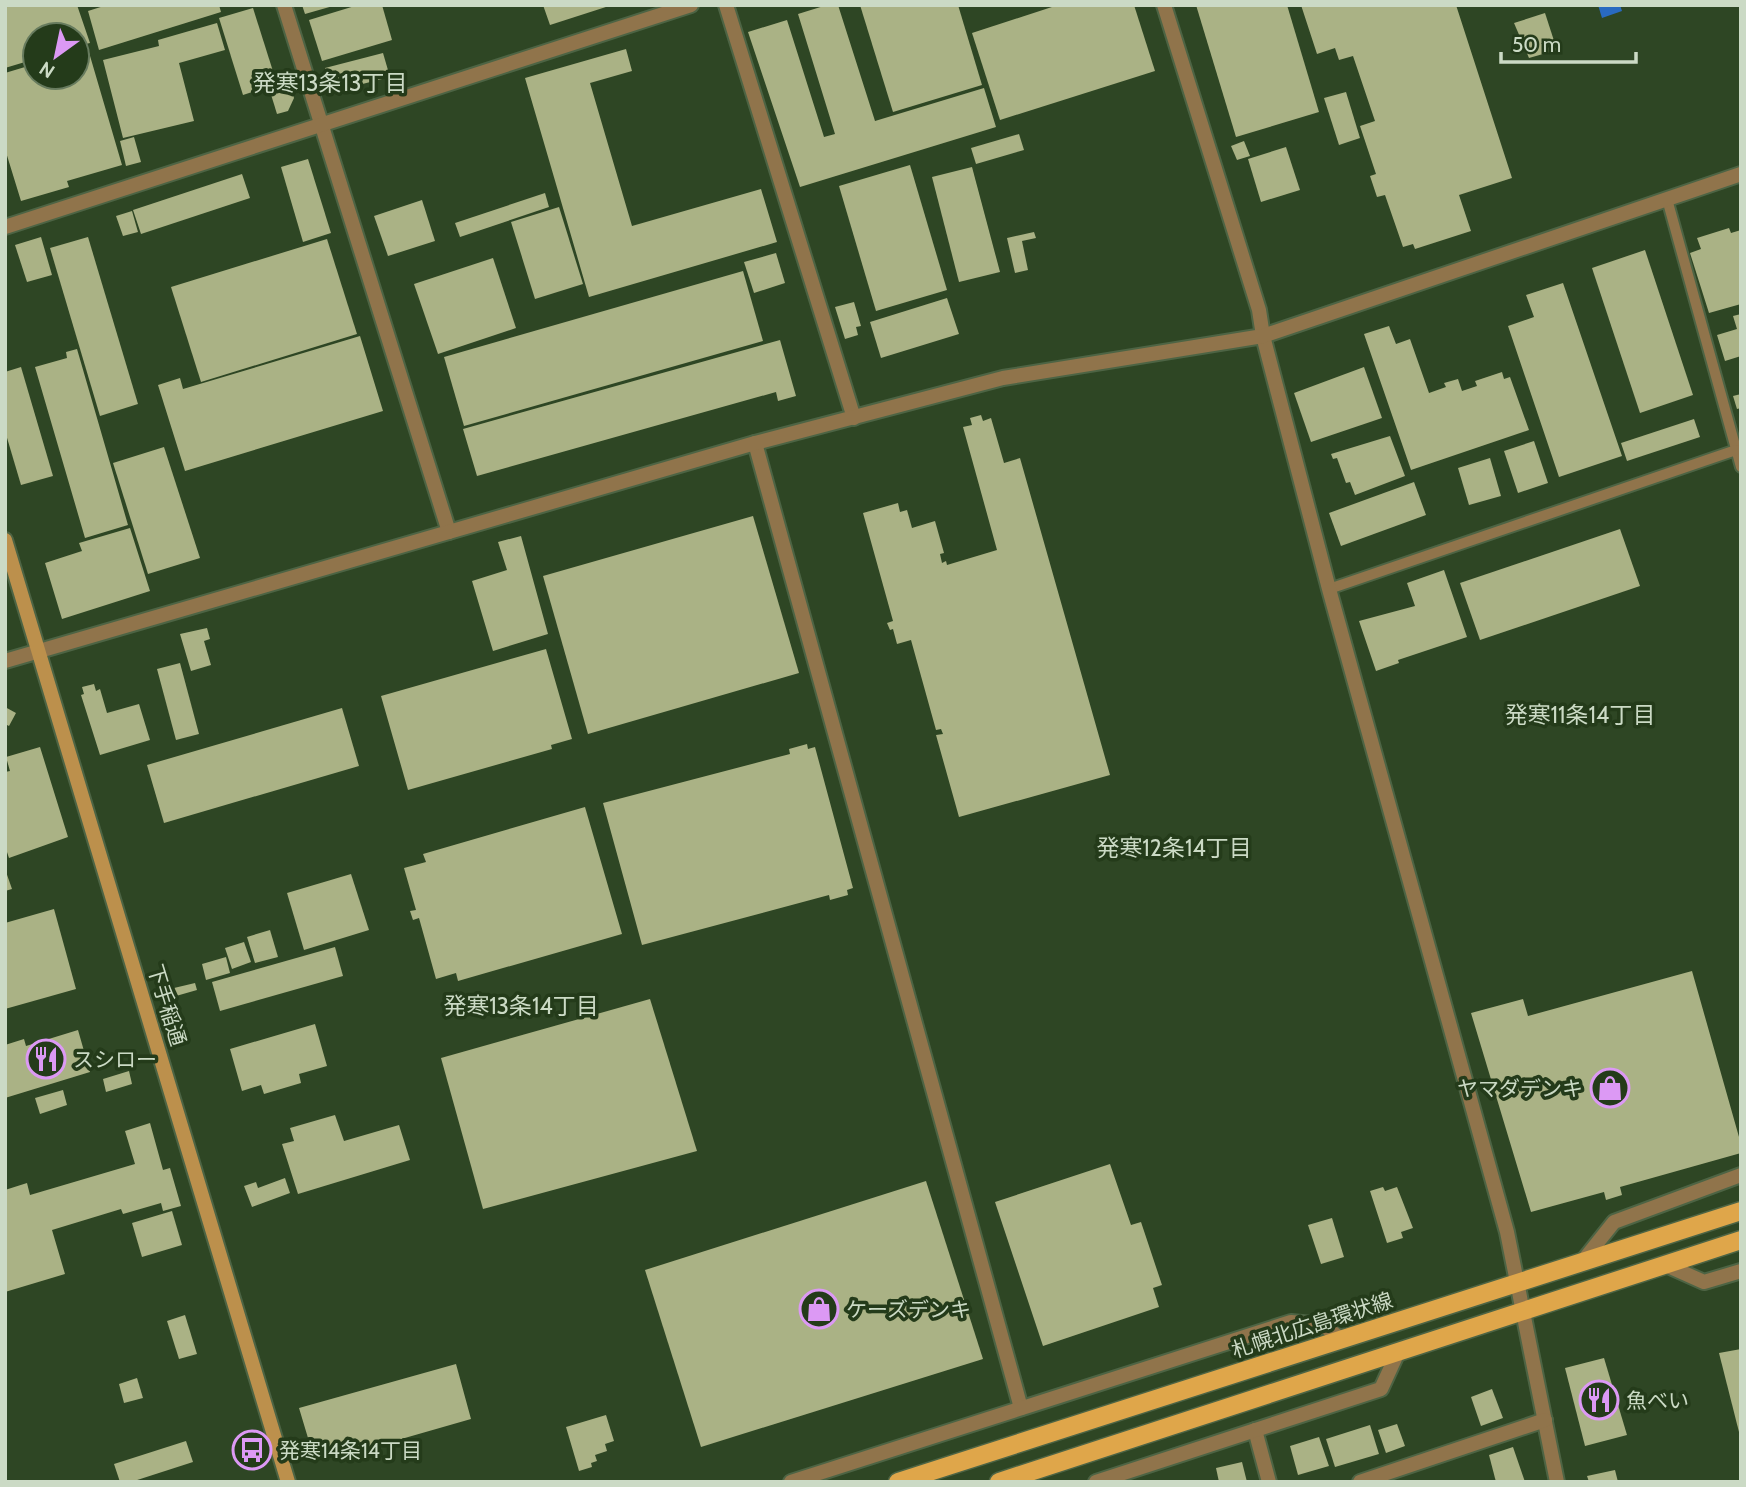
<svg xmlns="http://www.w3.org/2000/svg" width="1746" height="1487" viewBox="0 0 1746 1487" font-family="Cabin,'Noto Sans JP',sans-serif">
<rect width="100%" height="100%" fill="#2e4624"/>
<!-- water -->
<polygon fill="#296ac0" points="1598,5 1620,5 1622,11 1602,18"/>
<!-- building -->
<g fill="#aab285">
<polygon points="5,5 77,5 90,43 77,46 77,35 35,35 35,59 5,68"/>
<polygon points="107,5 219,5 221,12 99,50 88,11"/>
<polygon points="302,5 333,5 333,6 305,14"/>
<polygon points="358,5 382,5 392,40 322,61 309,20"/>
<polygon points="543,5 609,5 609,6 550,25"/>
<polygon points="827,5 838,5 875,121 984,88 996,127 800,187 748,32 787,20 824,137 835,134 798,14"/>
<polygon points="860,5 958,5 982,85 893,112"/>
<polygon points="1058,5 1134,5 1155,71 1000,120 972,33"/>
<polygon points="1196,5 1287,5 1319,112 1236,137"/>
<polygon points="1301,5 1456,5 1512,178 1459,195 1471,231 1415,249 1413,244 1403,247 1385,195 1377,197 1370,176 1376,174 1360,126 1375,121 1353,56 1339,60 1335,48 1317,54"/>
<polygon points="253,8 277,84 243,95 219,18"/>
<polygon points="1545,13 1557,50 1529,58 1514,23"/>
<polygon points="217,23 225,50 179,63 194,121 123,138 103,60 159,46 158,40"/>
<polygon points="88,49 122,165 67,181 69,187 21,201 5,149 5,73 35,64 35,77 77,77 77,52"/>
<polygon points="626,49 632,71 590,83 632,226 761,189 777,242 589,297 525,78"/>
<polygon points="383,53 390,77 331,92 325,68"/>
<polygon points="289,82 294,98 288,111 277,114 269,88"/>
<polygon points="1346,92 1360,138 1339,145 1324,98"/>
<polygon points="1019,134 1024,150 976,164 971,148"/>
<polygon points="134,137 141,162 126,166 120,141"/>
<polygon points="1244,141 1250,156 1237,160 1231,146"/>
<polygon points="1286,147 1300,190 1261,202 1248,159"/>
<polygon points="308,159 331,233 303,242 281,167"/>
<polygon points="910,165 947,290 876,311 839,186"/>
<polygon points="972,167 1000,272 959,282 932,177"/>
<polygon points="242,174 250,198 141,234 133,210"/>
<polygon points="545,193 549,207 460,237 455,223"/>
<polygon points="422,200 435,241 388,256 374,216"/>
<polygon points="559,207 583,284 535,299 511,222"/>
<polygon points="132,211 138,232 123,236 116,216"/>
<polygon points="1729,228 1731,233 1741,230 1741,304 1709,313 1690,253 1701,249 1697,238"/>
<polygon points="1034,232 1036,238 1022,241 1028,270 1015,273 1007,238"/>
<polygon points="41,237 52,275 27,282 15,245"/>
<polygon points="88,237 138,404 100,416 50,248"/>
<polygon points="327,239 357,334 201,382 171,287"/>
<polygon points="1645,250 1693,395 1640,413 1592,268"/>
<polygon points="776,253 785,283 754,293 744,262"/>
<polygon points="493,258 516,328 438,354 414,284"/>
<polygon points="743,271 763,341 464,426 444,357"/>
<polygon points="1563,283 1622,456 1559,477 1508,326 1534,317 1526,295"/>
<polygon points="947,298 959,334 881,358 870,322"/>
<polygon points="854,302 861,326 856,327 858,335 845,339 835,307"/>
<polygon points="1741,314 1741,356 1725,361 1717,335 1737,329 1733,316"/>
<polygon points="1389,326 1396,344 1410,339 1429,393 1446,387 1444,383 1458,379 1462,391 1477,386 1475,381 1502,372 1504,379 1510,377 1529,430 1411,470 1364,334"/>
<polygon points="360,336 383,411 185,471 158,385 180,378 183,389"/>
<polygon points="780,340 796,396 778,401 776,392 477,476 463,429"/>
<polygon points="77,349 128,525 85,538 35,367 67,358 66,352"/>
<polygon points="21,367 53,476 21,485 5,431 5,372"/>
<polygon points="1364,367 1382,418 1311,442 1294,393"/>
<polygon points="1741,394 1741,408 1737,409 1733,396"/>
<polygon points="981,415 983,421 991,418 1004,463 1020,458 1110,775 959,817 936,735 943,734 941,729 936,730 911,640 897,644 893,629 890,630 887,623 893,621 863,513 898,503 900,512 907,510 912,528 935,521 944,553 940,554 942,563 946,561 947,565 997,550 963,427 972,425 970,418"/>
<polygon points="1694,419 1700,437 1627,461 1621,443"/>
<polygon points="1390,436 1405,476 1355,495 1350,482 1346,483 1337,458 1333,459 1331,454"/>
<polygon points="1534,441 1548,483 1518,493 1504,451"/>
<polygon points="164,447 200,558 148,574 113,463"/>
<polygon points="1490,458 1501,496 1469,505 1458,468"/>
<polygon points="1414,482 1426,515 1341,546 1329,513"/>
<polygon points="753,516 799,673 588,734 543,576"/>
<polygon points="130,528 150,591 62,619 45,563 82,551 79,543"/>
<polygon points="1620,529 1640,586 1480,640 1460,583"/>
<polygon points="521,536 548,634 493,651 472,581 507,570 498,542"/>
<polygon points="1444,570 1467,637 1398,660 1399,663 1376,671 1359,621 1415,606 1407,583"/>
<polygon points="207,628 210,639 204,641 211,665 191,671 180,634"/>
<polygon points="546,649 572,739 551,745 552,749 408,790 381,696"/>
<polygon points="180,663 199,734 176,740 157,669"/>
<polygon points="94,684 96,691 100,689 107,713 139,704 150,740 100,755 81,695 84,694 82,687"/>
<polygon points="5,707 16,713 9,726 5,724"/>
<polygon points="342,708 359,766 164,823 147,765"/>
<polygon points="807,744 808,749 815,747 853,888 847,890 848,895 830,900 829,895 642,945 603,803 790,754 789,749"/>
<polygon points="40,747 68,837 9,858 5,846 5,772 10,771 6,757"/>
<polygon points="585,807 622,934 458,981 456,973 436,979 419,918 413,920 410,911 416,910 404,868 426,862 423,854"/>
<polygon points="5,869 12,889 5,891"/>
<polygon points="351,874 369,930 304,950 287,893"/>
<polygon points="54,909 76,989 5,1009 5,923"/>
<polygon points="270,930 278,957 255,963 247,937"/>
<polygon points="244,942 251,962 232,969 225,948"/>
<polygon points="335,947 343,976 220,1011 212,982"/>
<polygon points="226,957 230,973 206,980 202,964"/>
<polygon points="1692,971 1741,1144 1741,1153 1620,1187 1622,1195 1606,1200 1604,1192 1531,1212 1471,1013 1523,999 1528,1016"/>
<polygon points="195,983 197,990 176,996 174,988"/>
<polygon points="650,999 697,1151 483,1209 441,1058"/>
<polygon points="315,1024 327,1066 299,1074 301,1083 264,1094 261,1085 242,1091 230,1049"/>
<polygon points="78,1030 90,1072 5,1098 5,1045 24,1039 26,1046"/>
<polygon points="129,1071 132,1084 106,1092 103,1079"/>
<polygon points="63,1090 67,1105 40,1114 35,1098"/>
<polygon points="335,1115 344,1141 399,1125 410,1160 298,1194 282,1144 294,1141 290,1128"/>
<polygon points="150,1123 163,1170 170,1168 181,1206 163,1211 161,1203 123,1214 121,1209 52,1230 65,1274 5,1292 5,1190 27,1183 30,1195 135,1164 125,1131"/>
<polygon points="1110,1164 1131,1225 1141,1222 1162,1285 1153,1288 1159,1307 1043,1346 995,1202"/>
<polygon points="285,1178 290,1193 252,1207 244,1186 256,1182 258,1188"/>
<polygon points="926,1181 983,1359 701,1447 645,1270"/>
<polygon points="1383,1187 1385,1191 1397,1187 1413,1228 1401,1232 1403,1238 1387,1243 1370,1191"/>
<polygon points="172,1211 182,1245 142,1257 132,1223"/>
<polygon points="1332,1218 1344,1257 1321,1264 1308,1225"/>
<polygon points="185,1315 197,1354 179,1359 167,1321"/>
<polygon points="1741,1349 1741,1435 1740,1436 1719,1353"/>
<polygon points="1604,1358 1627,1435 1585,1446 1565,1368"/>
<polygon points="456,1364 471,1419 349,1454 348,1451 337,1454 323,1451 311,1437 308,1438 299,1408"/>
<polygon points="137,1378 143,1398 124,1403 119,1384"/>
<polygon points="1492,1389 1503,1418 1481,1426 1471,1397"/>
<polygon points="606,1415 614,1441 605,1444 607,1451 595,1455 597,1461 591,1463 592,1467 579,1471 566,1427"/>
<polygon points="1397,1424 1405,1446 1386,1453 1378,1430"/>
<polygon points="1370,1425 1379,1454 1335,1467 1326,1439"/>
<polygon points="1319,1437 1329,1466 1298,1475 1290,1446"/>
<polygon points="186,1441 193,1462 131,1482 120,1482 114,1464"/>
<polygon points="1513,1447 1525,1482 1496,1482 1489,1455"/>
<polygon points="1242,1462 1247,1482 1219,1482 1216,1468"/>
<polygon points="1615,1470 1618,1482 1589,1482 1587,1476"/>
</g>
<g fill="none" stroke-linecap="round" stroke-linejoin="round">
<defs>
<g id="service">
<polyline points="1667,199 1741,467"/>
<polyline points="1329,589 1736,450"/>
</g>
<g id="minor">
<polyline points="284,5 449,532"/>
<polyline points="726,5 854,418"/>
<polyline points="1164,5 1259,310 1263,336 1329,589 1507,1232 1557,1482"/>
<polyline points="5,227 691,5"/>
<polyline points="755,443 1021,1408"/>
<polyline points="5,661 755,443 1003,378 1263,336 1741,174"/>
<polyline points="1582,1262 1614,1222 1741,1175"/>
<polyline points="1666,1265 1704,1282 1741,1271"/>
<polyline points="1255,1430 1269,1482"/>
<polyline points="791,1482 1291,1322 1323,1325 1341,1339"/>
<polyline points="1096,1482 1381,1389 1398,1352"/>
<polyline points="1360,1482 1545,1420"/>
</g>
<polyline id="secondary" points="5,540 288,1482"/>
<g id="primary">
<polyline points="898,1482 1741,1211"/>
<polyline points="999,1482 1741,1240"/>
</g>
</defs>
<!-- service casing -->
<use href="#service" stroke="#4d6444" stroke-width="14"/>
<!-- minor casing -->
<use href="#minor" stroke="#4d6444" stroke-width="18"/>
<!-- secondary casing -->
<use href="#secondary" stroke="#4d6444" stroke-width="18"/>
<!-- primary casing -->
<use href="#primary" stroke="#4d6444" stroke-width="21"/>
<!-- service -->
<use href="#service" stroke="#90744b" stroke-width="10"/>
<!-- minor -->
<use href="#minor" stroke="#90744b" stroke-width="14"/>
<!-- secondary -->
<use href="#secondary" stroke="#bc904c" stroke-width="14"/>
<!-- primary -->
<use href="#primary" stroke="#dfa64a" stroke-width="18"/>
</g>
<!-- icons -->
<defs>
<symbol id="restaurant-ring" viewBox="-11 -11 22 22"><circle r="9.5" fill="#243b1a" stroke="#dc99f4" stroke-width="1.5"/><path d="M-5-6h1v4h1v-4h1v4h1v-4h1v5L-1.5 .5V6h-2V.5L-5-1ZM5-6V6H3V1.5H1.5Q1.5-4 5-6Z" fill="#dc99f4"/></symbol>
<symbol id="shop-ring" viewBox="-11 -11 22 22"><circle r="9.5" fill="#243b1a" stroke="#dc99f4" stroke-width="1.5"/><path d="M-5-2.5h2.3a2.7 3.5 0 0 1 5.4 0H5L5.5 6h-11ZM-1.5-2.5h3a1.5 2.3 0 0 0-3 0Z" fill="#dc99f4"/></symbol>
<symbol id="bus-ring" viewBox="-11 -11 22 22"><circle r="9.5" fill="#243b1a" stroke="#dc99f4" stroke-width="1.5"/><path d="M-5-6H5V4H4V6H2V4H-2V6H-4V4H-5ZM-3.5-4V0h7V-4ZM-3.5 1.2v1.5H-2V1.2ZM2 1.2v1.5H3.5V1.2Z" fill="#dc99f4"/></symbol>
</defs>
<g fill-rule="evenodd">
<use href="#restaurant-ring" x="24" y="1037" width="44" height="44"/>
<use href="#shop-ring" x="1588" y="1066" width="44" height="44"/>
<use href="#shop-ring" x="797" y="1287" width="44" height="44"/>
<use href="#restaurant-ring" x="1577" y="1378" width="44" height="44"/>
<use href="#bus-ring" x="230" y="1428" width="44" height="44"/>
</g>
<g text-anchor="middle" dominant-baseline="central" stroke-width="7" stroke-linejoin="round" paint-order="stroke">
<!-- street labels -->
<g font-size="21" fill="#cbdac5" stroke="#243b1a">
<text transform="translate(167 1005) rotate(73)">下手稲通</text>
<text transform="translate(1312 1325) rotate(-18)">札幌北広島環状線</text>
</g>
<!-- poi labels -->
<g font-size="21" fill="#cbdac5" stroke="#243b1a" text-anchor="start">
<text x="73" y="1059">スシロー</text>
<text x="1583" y="1088" text-anchor="end">ヤマダデンキ</text>
<text x="846" y="1309">ケーズデンキ</text>
<text x="1626" y="1400">魚べい</text>
<text x="279" y="1450">発寒14条14丁目</text>
</g>
<!-- neighbourhood labels -->
<g font-size="23" fill="#cbdac5" stroke="#243b1a">
<text x="330" y="83">発寒13条13丁目</text>
<text x="1580" y="715">発寒11条14丁目</text>
<text x="1174" y="848">発寒12条14丁目</text>
<text x="521" y="1006">発寒13条14丁目</text>
</g>
</g>
<!-- border -->
<rect width="1746" height="1487" fill="none" stroke="#cbdac5" stroke-width="14"/>
<!-- north arrow -->
<g transform="translate(56 56) rotate(213)"><circle r="33" fill="#243b1a" stroke="#677b5e" stroke-width="2"/>
<path d="M0-5L12 26L0 18L-12 26Z" fill="#dc99f4"/>
<text y="-10" font-size="19" font-weight="bold" text-anchor="middle" fill="#cbdac5">N</text>
</g>
<!-- scale -->
<path d="M1501 52v10h135v-10" fill="none" stroke="#cbdac5" stroke-width="3.5"/>
<text x="1512" y="52" font-size="21" fill="#cbdac5" stroke="#243b1a" stroke-width="5" paint-order="stroke">50 m</text>
</svg>
